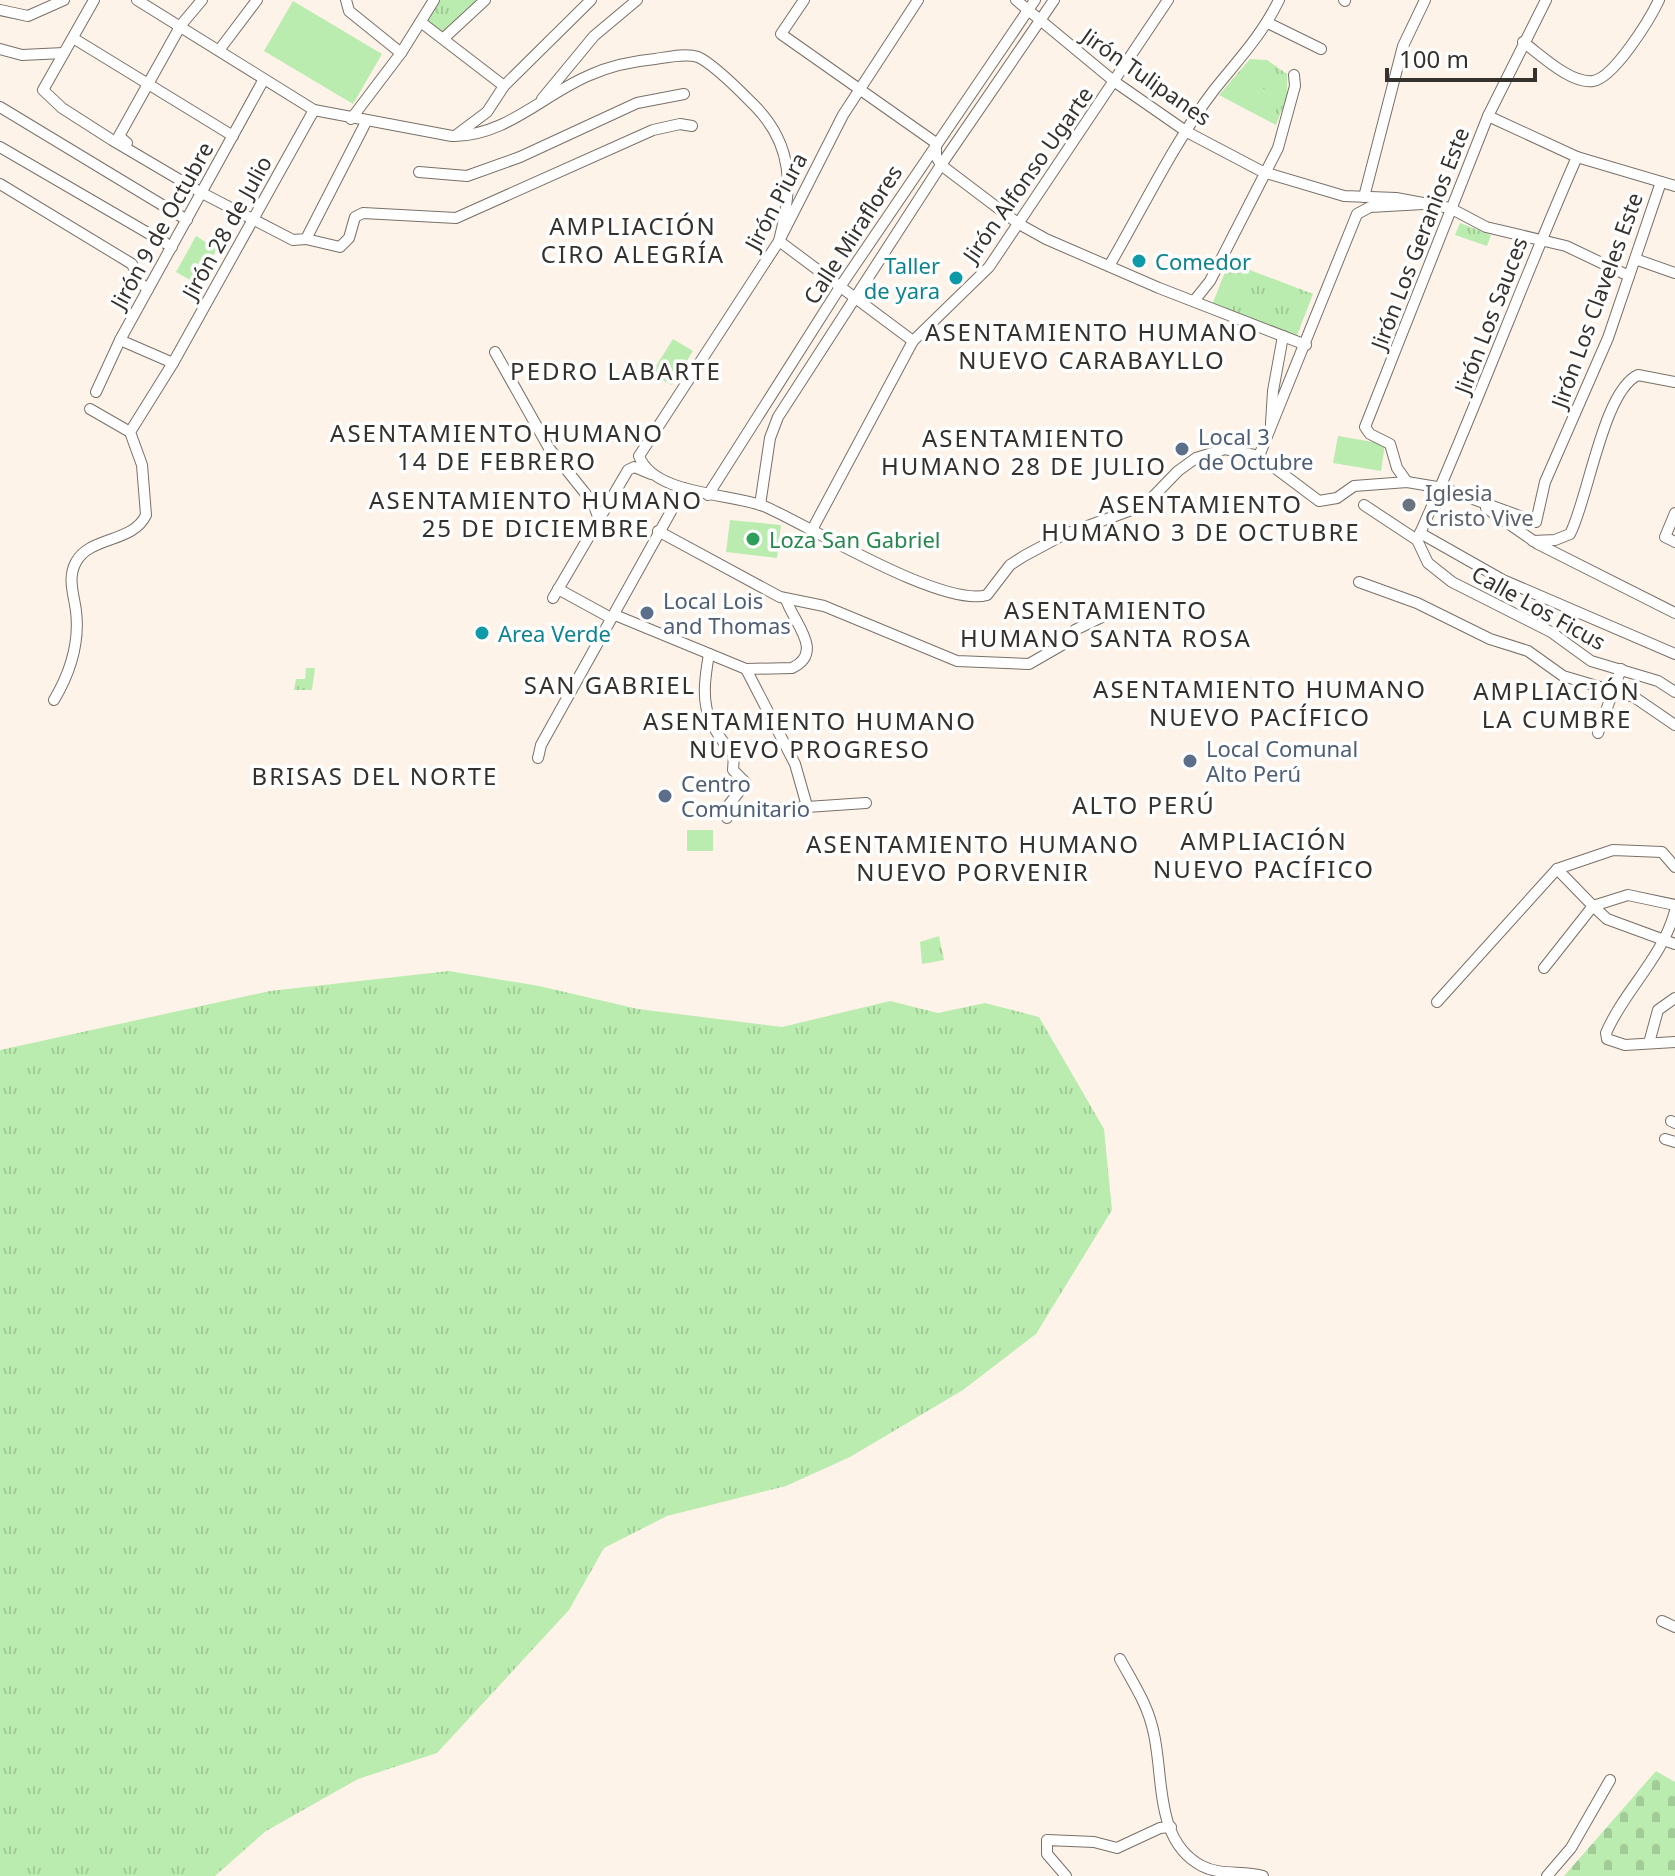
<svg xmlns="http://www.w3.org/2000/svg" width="1675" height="1876" viewBox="0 0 1675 1876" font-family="'Noto Sans',sans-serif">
<defs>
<pattern id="grass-tufts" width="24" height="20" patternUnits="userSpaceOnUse" patternTransform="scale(2)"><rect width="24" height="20" fill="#bbecaf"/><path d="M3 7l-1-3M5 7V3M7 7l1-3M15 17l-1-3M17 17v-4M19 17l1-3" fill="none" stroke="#a1cb97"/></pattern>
<pattern id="cemetery-stones" width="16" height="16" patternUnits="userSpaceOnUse" patternTransform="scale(2)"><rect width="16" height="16" fill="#bbecaf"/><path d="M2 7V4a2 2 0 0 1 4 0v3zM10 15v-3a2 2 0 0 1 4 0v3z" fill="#a1cb97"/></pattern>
</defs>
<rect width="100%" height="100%" fill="#fdf3e9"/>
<!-- grass -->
<g fill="url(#grass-tufts)">
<polygon points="438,0 480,0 443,34 428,22"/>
<polygon points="1250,59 1267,60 1287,74 1287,96 1276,125 1219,95"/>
<polygon points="1460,223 1491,235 1487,246 1455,235"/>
<polygon points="1229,262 1313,294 1296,338 1212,305"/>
<polygon points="306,668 315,668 312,690 294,690 296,679 305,679"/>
<polygon points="939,936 944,960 922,964 920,942"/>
<polygon points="449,971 539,986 638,1009 782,1027 890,1001 938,1013 985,1003 1039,1017 1104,1129 1112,1210 1036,1334 963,1390 850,1457 786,1486 667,1516 604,1548 569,1610 437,1753 358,1779 266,1831 215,1876 0,1876 0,1050 270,991"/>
</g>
<!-- cemetery -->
<polygon fill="url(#cemetery-stones)" points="1656,1771 1675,1782 1675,1876 1564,1876"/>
<!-- pitch -->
<g fill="#bbecaf">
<polygon points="293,1 382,54 353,104 264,51"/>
<polygon points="1248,80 1282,100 1270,119 1237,99"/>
<polygon points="196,236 217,249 197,284 176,272"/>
<polygon points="673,339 693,351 672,385 651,374"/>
<polygon points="1338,436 1385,444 1381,471 1333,463"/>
<polygon points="730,520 781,525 777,558 726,552"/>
<rect x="687" y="830" width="26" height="21"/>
</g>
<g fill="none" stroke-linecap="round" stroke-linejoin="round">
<defs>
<g id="minor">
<polyline points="94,0 43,90 62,108 112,140 202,193 293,240 306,239 366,122"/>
<path d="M137,0L314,110L452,136C505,137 544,94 590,75C610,66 634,61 655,59C668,57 686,53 698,57C714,64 741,92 754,105C794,145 793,188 779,241L913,341"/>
<polyline points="346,0 349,11 401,53"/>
<polyline points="804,0 781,34 936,143 936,156 941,165 1019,224 1046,239 1159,288 1306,345"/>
<path d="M918,0L843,115L779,241L639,456C654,496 734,493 766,507C811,527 943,608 987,595L1010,565L1024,556L1063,535L1145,505L1178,471L1196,458L1225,449L1259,456L1319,501L1337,498L1354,486L1407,482L1443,488L1536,522L1545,482L1608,338L1661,182"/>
<polyline points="1016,0 1115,82 1187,132 1263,172 1344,196 1396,198 1450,208 1486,227 1566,246 1629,276"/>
<polyline points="1344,0 1345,1"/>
<polyline points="0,10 28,16 64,0"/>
<polyline points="422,23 504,86"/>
<polyline points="1268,23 1321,49"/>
<polyline points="73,38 233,136"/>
<polyline points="444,38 485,0"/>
<path d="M1523,42C1540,54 1570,84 1593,81C1614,78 1650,19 1659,0"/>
<polyline points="0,49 22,55 64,53"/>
<polyline points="220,49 257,0"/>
<polyline points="542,99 594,36 637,0"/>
<polyline points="0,107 187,220"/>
<polyline points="1488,116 1577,157 1675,186"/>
<polyline points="351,119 401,53 434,0"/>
<polyline points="455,136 487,112 504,86 591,0"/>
<polyline points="127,143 119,136 181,25 202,0"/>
<polyline points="0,147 172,247"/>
<polyline points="419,172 467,176 520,157 637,103 684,94"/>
<polyline points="0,184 132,264 140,283 148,289"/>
<polyline points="1364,197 1403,46 1425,0"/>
<polyline points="306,239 340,247 349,238 355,217 363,213 456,218 653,130 680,124 692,126"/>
<polyline points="1635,259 1675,273"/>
<path d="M1109,266C1143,208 1173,144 1214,90C1238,60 1262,35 1279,0"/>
<polyline points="1194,301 1210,281 1278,148 1295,86 1294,75"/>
<polyline points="120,340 173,363"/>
<polyline points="495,352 549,448 593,503 600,522"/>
<polyline points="96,392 120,340 264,79"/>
<polyline points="90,409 130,432"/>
<polyline points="1271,423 1273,391 1283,336"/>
<polyline points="1259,456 1357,214 1370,207 1423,204"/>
<polyline points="1407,482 1397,468 1390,444 1370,434 1365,427 1488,116 1546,0"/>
<polyline points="708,495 842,284 1035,0"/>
<polyline points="760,505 770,438 778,417 941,165 1054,0"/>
<polyline points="1364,505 1417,540 1428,563 1452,582 1551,632 1591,661 1658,681 1675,692"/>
<polyline points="1486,508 1538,544 1675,613"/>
<polyline points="1675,513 1665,537 1675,542"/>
<polyline points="813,528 913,341 989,267 1168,0"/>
<polyline points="658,531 780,597 824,606 957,661 1029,664 1062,645 1075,630 1108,614"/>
<polyline points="1420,533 1503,580 1675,654"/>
<path d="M1417,540C1474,414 1521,284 1577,157"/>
<path d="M1533,541L1555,540L1570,534C1588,500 1603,391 1638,375L1675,382"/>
<polyline points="1359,582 1417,603 1490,639 1528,651 1563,676 1634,697 1675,725"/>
<polyline points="558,589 611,618"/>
<polyline points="553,598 628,470 634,467 651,474"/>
<path d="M615,615L746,669L792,668C826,652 792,621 786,599"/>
<path d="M709,654C701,700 702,719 734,755L733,770L746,783L727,807V818"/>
<polyline points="746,669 795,764 807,806"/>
<path d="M54,700C70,673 80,644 76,611C74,595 67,578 76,562C90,536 133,543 146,515L142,465L130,432L173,363L314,110"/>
<polyline points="1598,733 1621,669"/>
<polyline points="538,758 541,745 684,488"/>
<polyline points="748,811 866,803"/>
<polyline points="1557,869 1593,906 1628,895 1675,905"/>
<path d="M1675,911C1662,959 1625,989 1606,1033L1607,1039L1625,1045L1675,1042"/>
<polyline points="1544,968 1593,906 1607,919 1675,944"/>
<polyline points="1437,1002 1557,869 1613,850 1662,852 1675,867"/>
<polyline points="1649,1043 1658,1010 1675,998"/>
<polyline points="1671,1121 1675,1123"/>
<polyline points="1665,1139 1675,1142"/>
<polyline points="1662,1621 1675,1627"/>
<path d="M1120,1659C1132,1681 1146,1702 1152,1726C1165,1770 1152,1840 1202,1866C1221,1876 1243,1870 1263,1876"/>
<polyline points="1066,1876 1047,1854 1047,1840 1094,1842 1117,1848 1160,1828 1171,1827"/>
<polyline points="1547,1876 1571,1848 1610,1780"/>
</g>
</defs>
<!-- minor casing -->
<use href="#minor" stroke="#797068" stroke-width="12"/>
<!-- minor -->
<use href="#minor" stroke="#fff" stroke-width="10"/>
</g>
<!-- markers -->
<g fill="#0f9aa8" stroke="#fff" stroke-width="3">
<circle cx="1139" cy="261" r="8"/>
<circle cx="956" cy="278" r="8"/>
<circle cx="482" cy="633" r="8"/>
</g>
<g fill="#5c6f8a" stroke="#fff" stroke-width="3">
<circle cx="1182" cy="449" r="8"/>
<circle cx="647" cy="613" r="8"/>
<circle cx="1190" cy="761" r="8"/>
<circle cx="665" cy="796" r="8"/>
</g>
<circle fill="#6b7280" stroke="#fff" stroke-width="3" cx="1409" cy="505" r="8"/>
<circle fill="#2e9e5b" stroke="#fff" stroke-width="3" cx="753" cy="539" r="8"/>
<g text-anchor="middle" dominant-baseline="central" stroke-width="7" stroke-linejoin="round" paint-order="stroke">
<!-- street labels -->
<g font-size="22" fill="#35312d" stroke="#fff">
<text transform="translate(1147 76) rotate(35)">Jirón Tulipanes</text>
<text transform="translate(1027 174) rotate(-55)">Jirón Alfonso Ugarte</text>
<text transform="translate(775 201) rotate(-62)">Jirón Piura</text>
<text transform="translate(161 225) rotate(-61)">Jirón 9 de Octubre</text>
<text transform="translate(226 227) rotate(-61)">Jirón 28 de Julio</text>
<text transform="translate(852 234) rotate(-57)">Calle Miraflores</text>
<text transform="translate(1419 238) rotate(-69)">Jirón Los Geranios Este</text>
<text transform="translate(1596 300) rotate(-70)">Jirón Los Claveles Este</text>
<text transform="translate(1490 315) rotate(-69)">Jirón Los Sauces</text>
<text transform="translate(1539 607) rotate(29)">Calle Los Ficus</text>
</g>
<!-- culture labels -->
<g font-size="22" fill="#0d838f" stroke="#fff" text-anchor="start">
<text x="1155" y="261">Comedor</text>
<text x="940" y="265" text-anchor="end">Taller<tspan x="940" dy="25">de yara</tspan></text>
<text x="498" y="633">Area Verde</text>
</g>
<!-- service labels -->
<g font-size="22" fill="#4e5e75" stroke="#fff" text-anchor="start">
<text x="1198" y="436">Local 3<tspan x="1198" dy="25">de Octubre</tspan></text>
<text x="663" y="600">Local Lois<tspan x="663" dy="25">and Thomas</tspan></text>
<text x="1206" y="748">Local Comunal<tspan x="1206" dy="25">Alto Perú</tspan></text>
<text x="681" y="783">Centro<tspan x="681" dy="25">Comunitario</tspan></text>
</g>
<!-- worship labels -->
<g font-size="22" fill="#5b616d" stroke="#fff" text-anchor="start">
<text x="1425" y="492">Iglesia<tspan x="1425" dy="25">Cristo Vive</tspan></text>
</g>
<!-- leisure labels -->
<g font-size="22" fill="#27864d" stroke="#fff" text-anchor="start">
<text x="769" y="539">Loza San Gabriel</text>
</g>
<!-- neighbourhood labels -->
<g font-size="24" letter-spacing="2" fill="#35312d" stroke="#fff">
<text x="633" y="225">AMPLIACIÓN<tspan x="633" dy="28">CIRO ALEGRÍA</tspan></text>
<text x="1092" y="331">ASENTAMIENTO HUMANO<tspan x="1092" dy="28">NUEVO CARABAYLLO</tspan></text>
<text x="616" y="370">PEDRO LABARTE</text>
<text x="497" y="432">ASENTAMIENTO HUMANO<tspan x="497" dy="28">14 DE FEBRERO</tspan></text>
<text x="1024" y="437">ASENTAMIENTO<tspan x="1024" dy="28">HUMANO 28 DE JULIO</tspan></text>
<text x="536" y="499">ASENTAMIENTO HUMANO<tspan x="536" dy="28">25 DE DICIEMBRE</tspan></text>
<text x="1201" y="503">ASENTAMIENTO<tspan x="1201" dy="28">HUMANO 3 DE OCTUBRE</tspan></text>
<text x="1106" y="609">ASENTAMIENTO<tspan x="1106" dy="28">HUMANO SANTA ROSA</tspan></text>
<text x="610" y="684">SAN GABRIEL</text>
<text x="1260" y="688">ASENTAMIENTO HUMANO<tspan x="1260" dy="28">NUEVO PACÍFICO</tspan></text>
<text x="1557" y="690">AMPLIACIÓN<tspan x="1557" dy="28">LA CUMBRE</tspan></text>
<text x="810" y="720">ASENTAMIENTO HUMANO<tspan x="810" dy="28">NUEVO PROGRESO</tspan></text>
<text x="375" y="775">BRISAS DEL NORTE</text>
<text x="1144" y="804">ALTO PERÚ</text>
<text x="1264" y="840">AMPLIACIÓN<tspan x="1264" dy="28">NUEVO PACÍFICO</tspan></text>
<text x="973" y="843">ASENTAMIENTO HUMANO<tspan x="973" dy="28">NUEVO PORVENIR</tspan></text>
</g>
</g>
<!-- scale -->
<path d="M1387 68v12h148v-12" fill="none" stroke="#35312d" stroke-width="4"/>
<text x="1399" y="68" font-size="24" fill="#35312d" stroke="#ffffff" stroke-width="6" paint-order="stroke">100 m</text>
</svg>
